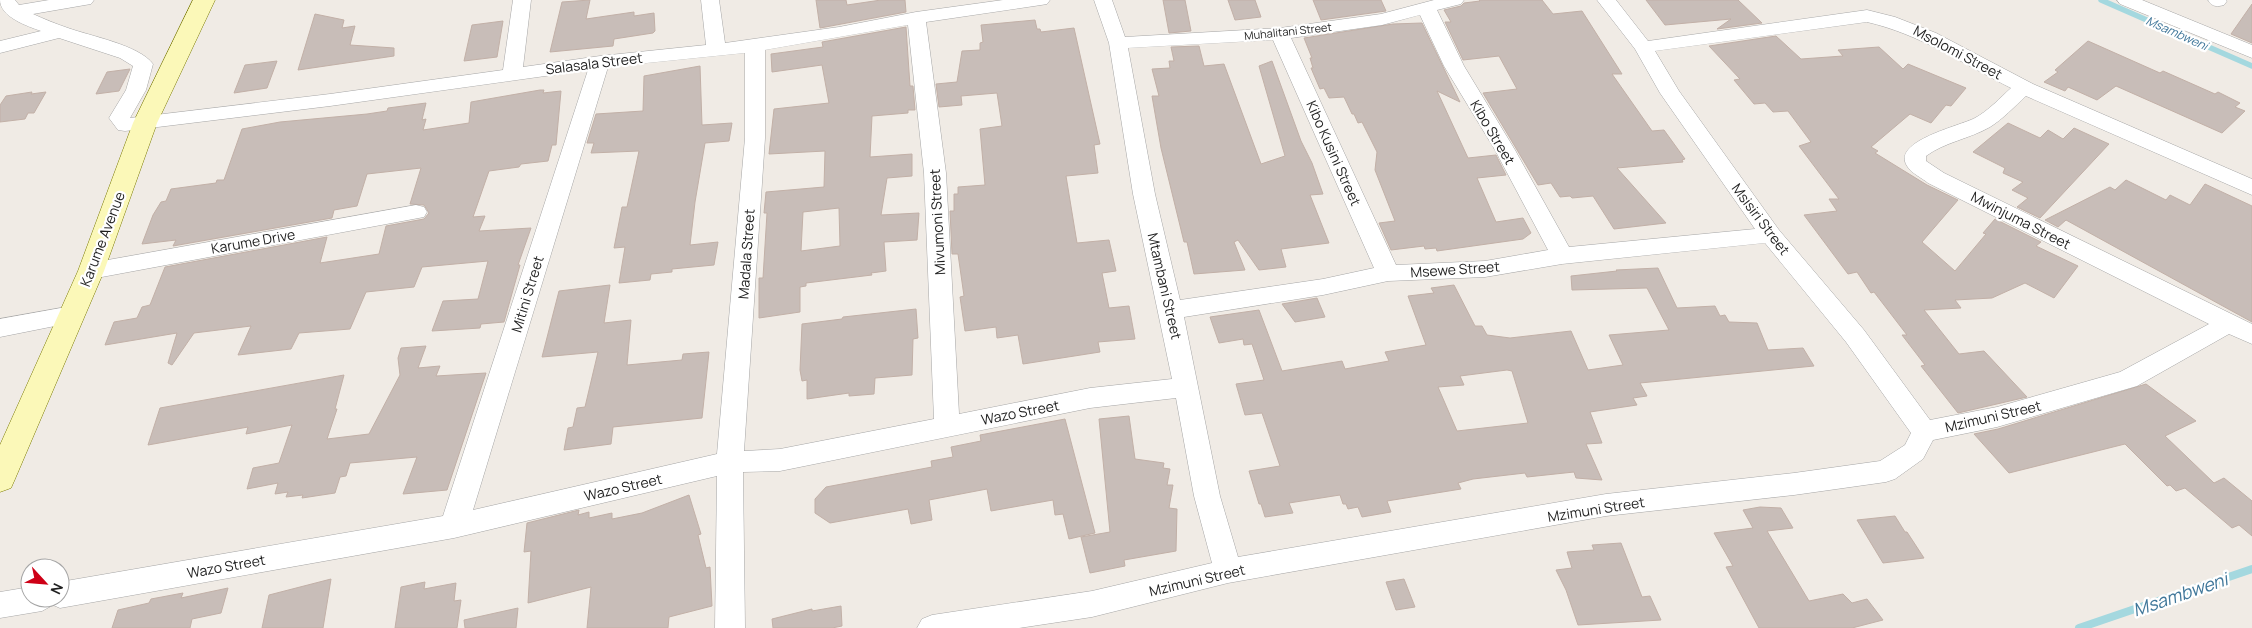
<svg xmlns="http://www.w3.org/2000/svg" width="2252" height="628" viewBox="0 0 2252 628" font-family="Manrope,sans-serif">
<rect width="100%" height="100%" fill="#f0ebe5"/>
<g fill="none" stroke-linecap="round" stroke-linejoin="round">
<!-- stream-far1 -->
<polyline stroke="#a4d8df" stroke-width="5.5" points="2101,0 2252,66"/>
<!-- stream -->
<polyline stroke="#a4d8df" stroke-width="8" points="2079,628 2252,569"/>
</g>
<!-- building -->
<g fill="#c8bdb8" stroke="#c2b0a7" fill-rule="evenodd">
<polygon points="590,0 586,19 634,12 634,16 654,13 655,31 653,33 614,39 613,46 550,52 562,2"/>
<polygon points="816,0 846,0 847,5 881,0 905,0 906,12 820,28"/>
<polygon points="1163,0 1185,0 1191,31 1169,33"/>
<polygon points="1228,0 1255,0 1261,17 1235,20"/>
<polygon points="1313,0 1381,0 1386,11 1321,20"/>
<polygon points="1479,0 1542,0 1553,14 1582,11 1622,74 1612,74 1652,131 1664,130 1685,159 1682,160 1683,162 1617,168 1666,223 1614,229 1593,196 1572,198 1570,196 1560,197 1551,183 1538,185 1483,93 1517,89 1499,56 1463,60 1445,22 1451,22 1444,10 1461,6 1464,3 1480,1"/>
<polygon points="1646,0 1738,0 1762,23 1717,29 1731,19 1665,25"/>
<polygon points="2252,4 2252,43 2231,34"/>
<polygon points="315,14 344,20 342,28 355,26 350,45 394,48 394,56 298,70"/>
<polygon points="1035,20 1037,29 1040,29 1041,32 1074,28 1100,144 1094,145 1098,173 1066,176 1077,243 1109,240 1116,271 1102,273 1109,308 1129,306 1135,339 1098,342 1100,352 1023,364 1018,335 997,338 996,327 965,331 960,297 964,296 958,254 952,254 950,211 954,211 954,194 958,194 958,187 985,185 980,129 1002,126 997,93 961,96 962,105 939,107 936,84 957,82 962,51 980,50 980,43 983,42 981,25"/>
<polygon points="503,21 497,57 464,61 472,25"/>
<polygon points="1422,23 1460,102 1437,91 1468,158 1496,155 1506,175 1477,178 1496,222 1523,218 1531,233 1523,239 1437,251 1436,248 1425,249 1424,246 1391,250 1379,223 1395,221 1375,170 1377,152 1362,122 1358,123 1354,114 1352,114 1344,97 1329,98 1324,88 1320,89 1311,68 1313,68 1310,58 1312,58 1304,38 1393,24"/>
<path d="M906,27L910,86H913L915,110H908V113L872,116L870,157L912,154V176L887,178L881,215L919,213L917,240L884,242L886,271L871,273L872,275L806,283V286L800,287V312L759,318V278H763L767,213H764L766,192L824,187L825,151L769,154L774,109L829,103L822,65L772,72L771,54L823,47L822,42ZM839,208L840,246L801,251L803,212Z"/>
<polygon points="1776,36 1801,59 1843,56 1838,50 1879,47 1903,69 1908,64 1966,88 1951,106 1946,105 1931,123 1910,114 1871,147 1878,151 1875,153 1927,185 1958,200 1922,242 1955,271 1986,234 1983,233 1995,219 2041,242 2036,246 2078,266 2054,298 2025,283 1992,298 1955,300 1961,308 1924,310 1959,354 1984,351 2027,397 1958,413 1921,366 1925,365 1902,335 1907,335 1874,292 1871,293 1857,272 1848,274 1804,215 1837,211 1829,199 1839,199 1799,146 1811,142 1788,111 1773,112 1765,103 1754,104 1734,80 1740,79 1709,46"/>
<polygon points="2088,41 2160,73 2163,71 2215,94 2218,92 2240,103 2235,107 2245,111 2222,133 2116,86 2097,100 2068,87 2065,91 2044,82 2058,72 2055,70"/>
<polygon points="1199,46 1204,66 1224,64 1261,164 1285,156 1259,66 1272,61 1301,141 1312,163 1323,194 1310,195 1329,243 1281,249 1286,267 1259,270 1238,240 1234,242 1245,270 1194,274 1187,242 1184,242 1161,148 1152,96 1159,96 1152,69 1170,68 1169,61 1174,61 1171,47"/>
<polygon points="277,61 267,88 234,93 245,65"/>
<polygon points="700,66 702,125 732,123 729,141 705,143 695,202 690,245 718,242 714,265 672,269 672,272 651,274 650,280 619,283 625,247 614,248 622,207 627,207 639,151 591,153 594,143 587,143 596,114 643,111 644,76"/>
<polygon points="130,69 119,91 96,94 107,72"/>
<polygon points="540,90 544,90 543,93 561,91 556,145 552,145 548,161 521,164 519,167 489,171 473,217 485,216 479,231 531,228 518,265 520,265 504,322 481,324 480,328 432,331 443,301 478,299 488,261 422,267 414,287 366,292 350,329 299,333 291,349 238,355 251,326 194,333 172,365 168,363 177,333 105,345 114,322 137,318 142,307 150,305 165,267 327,237 320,263 379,254 386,226 424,219 429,213 424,205 410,204 421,168 367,174 357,206 334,210 332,218 173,246 176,240 142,244 153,215 161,202 166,201 171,189 216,183 217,180 224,180 242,129 280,122 367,114 387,111 388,108 426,103 422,120 426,119 423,130 469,123 471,102"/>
<polygon points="32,92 31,94 46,92 34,113 28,113 25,119 0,122 0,105 6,96"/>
<polygon points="2008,123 2040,138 2048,130 2063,139 2074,128 2109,144 2040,218 2017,207 2028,198 2012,190 2023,182 2003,173 2005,168 1973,152"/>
<polygon points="2126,180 2166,200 2170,195 2190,205 2205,184 2252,206 2252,322 2066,220 2058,227 2045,220 2110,187 2115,190"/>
<path d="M1658,268L1677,308L1715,306L1720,316L1725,315L1729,322L1757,323L1768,350L1803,348L1814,366L1640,383L1647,396L1633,398L1637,405L1590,412L1602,443L1586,444L1602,480L1576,478L1574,472L1527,477L1525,473L1473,479L1458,483L1461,489L1387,501L1391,512L1362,517L1358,507L1348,509L1346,504H1343L1340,495L1289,503L1293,513L1265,517L1261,504H1259L1249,471L1280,466L1262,413L1245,415L1236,384L1264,380L1252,344L1244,345L1243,339L1219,343L1210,317L1259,310L1282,371L1342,361L1345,369L1389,361L1385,352L1426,345L1408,296L1434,293L1431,288L1454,285L1475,326H1482L1487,335L1510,338L1571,331L1588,370L1623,365L1609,335L1669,330L1647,288L1572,290L1571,276L1617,271L1616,270ZM1507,370L1512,371L1528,423L1457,431L1438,387L1464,385L1460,376Z"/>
<polygon points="610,285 604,323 631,320 627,365 682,360 683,354 709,352 702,418 613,427 611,444 564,450 568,428 573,427 577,408 585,407 598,352 542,357 559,291"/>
<polygon points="1317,298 1325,317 1295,322 1282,304"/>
<polygon points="916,309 918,338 913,339 912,375 875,378 874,394 849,396 849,393 807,399 807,380 802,381 800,370 802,324 842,319 843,317"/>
<polygon points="426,346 418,368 440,366 436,376 486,373 447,490 403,494 417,457 350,463 346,476 340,477 335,493 302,498 303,495 286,497 288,492 275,494 278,483 247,489 253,468 279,463 292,425 246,434 248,427 148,445 160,408 344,375 335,409 337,409 327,439 369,434 400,375 398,358 401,348"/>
<polygon points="2146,384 2196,421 2165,436 2214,483 2224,478 2252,501 2252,536 2239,525 2232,528 2185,488 2176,491 2170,485 2167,486 2125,444 2009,473 1974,434 1998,429"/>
<polygon points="1129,416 1135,459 1164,463 1163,468 1170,469 1167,485 1173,485 1169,508 1177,509 1176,551 1124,560 1125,566 1090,573 1081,537 1110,532 1099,419"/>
<polygon points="1065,419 1095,533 1069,539 1063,514 1055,515 1053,500 991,511 987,489 929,500 932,520 911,524 908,509 830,523 815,513 815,499 826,487 932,467 931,461 953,457 951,447 981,441 980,435"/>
<polygon points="689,495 701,534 698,535 706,568 710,567 712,606 669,617 668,628 587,628 591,587 528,603 531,551 524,552 527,523 579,510 578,515 589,512 589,518 612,513 612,519 642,513"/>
<polygon points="1760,507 1781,508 1793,528 1767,531 1809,601 1843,594 1852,603 1867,599 1883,620 1852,628 1759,628 1726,567 1733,566 1714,533 1753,528 1743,510"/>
<polygon points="1895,516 1905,532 1907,532 1924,558 1883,563 1857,520"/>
<polygon points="1621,543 1642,597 1650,596 1661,620 1578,625 1566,590 1556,570 1572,568 1567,552 1594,550 1592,545"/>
<polygon points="331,579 323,628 262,628 269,595"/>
<polygon points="1404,579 1415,607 1396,610 1386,582"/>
<polygon points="425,582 424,589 456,583 454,601 461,600 457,628 395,628 401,587"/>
<polygon points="228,588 221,613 192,619 190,628 112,628 118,610 149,603 151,599 183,593 181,598"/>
<polygon points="841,606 842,626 832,628 773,628 772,619 812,609 812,611"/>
<polygon points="518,608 516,628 465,628 464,620"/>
</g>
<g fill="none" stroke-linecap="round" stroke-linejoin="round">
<defs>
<g id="minor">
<path d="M0,0H15L19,5L49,0H94L91,4L85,5L33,14C44,19 56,24 68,28C90,36 139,45 153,64L146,90L130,118L330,94L503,70L513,0H531L523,67L600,56L706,45L701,0H719L725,43L839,27L916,12L1003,0H1050L1047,4L1041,5L926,22L946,173L959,414L1090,388L1172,379L1133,194L1109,43L1094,0H1112L1125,37L1280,28L1381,14L1434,0H1464L1461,4L1437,10L1464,66L1515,150L1569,247L1755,229L1660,93L1635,49L1597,0H1616L1648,41L1867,10L1895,17L1936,33L2033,84L2252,179V195L2026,96C2015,106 2003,119 1990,127C1969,139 1945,142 1926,156V161L1944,173L2252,324V344L2229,334L2137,386L1997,427L1933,440L1923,459L1895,479L1886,482L1794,495L1606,516L1228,583L1092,617L1019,628H917L922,619L932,615L1092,591L1212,563L1194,496L1176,398L1090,408L780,471L743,472L745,628H715L717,476L454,538L60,608L53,605L42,611L0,618V592L30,587V598H60V582L443,516L588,70L330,106L125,131L118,130L109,118L126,90L133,66L120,58L59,38L0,53V41L41,31C27,26 0,17 0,0ZM1420,15L1444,66L1495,150L1548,250L1485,261L1396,265L1291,38L1382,25ZM1867,22C1920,34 1963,64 2011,88C2000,98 1988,111 1975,118C1960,126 1891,141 1907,166C1911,173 1922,178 1928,183L2209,324L2120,372L1997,407L1930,420L1864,330L1779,230L1679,91L1655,51ZM908,25L924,173L934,419L780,449L744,451L765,138V50ZM1273,40L1374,268L1323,279L1180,300L1155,194L1128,48ZM745,53V138L717,454L473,510L608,67ZM1765,243L1846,342L1911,433L1905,445L1880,461L1794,473L1606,494L1238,557L1220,496L1184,317L1323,295L1388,281L1485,277L1562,264Z"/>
<polygon points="2117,0 2142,0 2252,45 2252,58 2120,4"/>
<path d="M2208,0H2226L2227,1L2224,5C2217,7 2212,7 2208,0Z"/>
<polygon points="416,205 424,207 427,212 424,217 91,279 83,277 80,271 83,265 91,263"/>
<polygon points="72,306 80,309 84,315 80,321 0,337 0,319"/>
</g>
<polygon id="secondary" points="193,0 215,0 157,123 104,271 15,479 11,488 0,492 0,445 78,271 133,123"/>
</defs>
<!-- minor casing -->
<use href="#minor" stroke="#a6a6a6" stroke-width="1"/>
<!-- secondary casing -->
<use href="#secondary" stroke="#7b7b02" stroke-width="1"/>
<!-- minor -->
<use href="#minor" fill="#fff" fill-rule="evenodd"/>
<!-- secondary -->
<use href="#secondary" fill="#fbf8b8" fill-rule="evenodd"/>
</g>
<g text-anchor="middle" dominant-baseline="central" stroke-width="4.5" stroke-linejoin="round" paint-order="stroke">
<!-- far-street labels -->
<g font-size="11" fill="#1f1f1f" stroke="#fff">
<text transform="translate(1288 31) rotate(-6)">Muhalitani Street</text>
</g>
<!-- far-water labels -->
<g font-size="12" font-style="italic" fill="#40779a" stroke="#fff">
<text transform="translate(2177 33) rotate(24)">Msambweni</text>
</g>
<!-- street labels -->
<g font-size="14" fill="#1f1f1f" stroke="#fff">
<text transform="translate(1958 52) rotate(28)">Msolomi Street</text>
<text transform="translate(594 63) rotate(-7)">Salasala Street</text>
<text transform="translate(1493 132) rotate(59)">Kibo Street</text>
<text transform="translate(1334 153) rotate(66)">Kibo Kusini Street</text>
<text transform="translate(1761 219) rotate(53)">Msisiri Street</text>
<text transform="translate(2021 220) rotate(27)">Mwinjuma Street</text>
<text transform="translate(937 222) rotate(-93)">Mivumoni Street</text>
<text transform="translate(102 239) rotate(-69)">Karume Avenue</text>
<text transform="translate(253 241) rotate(-10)">Karume Drive</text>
<text transform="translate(746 254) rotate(-86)">Madala Street</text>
<text transform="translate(1455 269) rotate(-4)">Msewe Street</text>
<text transform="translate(1165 286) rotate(77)">Mtambani Street</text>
<text transform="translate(527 294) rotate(-73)">Mitini Street</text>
<text transform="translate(1020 412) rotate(-11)">Wazo Street</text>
<text transform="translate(1993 416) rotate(-13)">Mzimuni Street</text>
<text transform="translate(623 487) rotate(-13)">Wazo Street</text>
<text transform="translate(1596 509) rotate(-9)">Mzimuni Street</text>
<text transform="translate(226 566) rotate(-10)">Wazo Street</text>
<text transform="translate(1197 580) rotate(-13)">Mzimuni Street</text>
</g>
<!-- near-water labels -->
<g font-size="18" font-style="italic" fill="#40779a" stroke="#fff">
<text transform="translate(2180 594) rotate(-19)">Msambweni</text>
</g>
</g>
<!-- north arrow -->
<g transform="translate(45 583) rotate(116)"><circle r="24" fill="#ffffff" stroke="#a5a5a5"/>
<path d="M0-4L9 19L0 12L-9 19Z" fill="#ce0016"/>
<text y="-8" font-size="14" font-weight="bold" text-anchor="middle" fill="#1f1f1f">N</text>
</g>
</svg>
